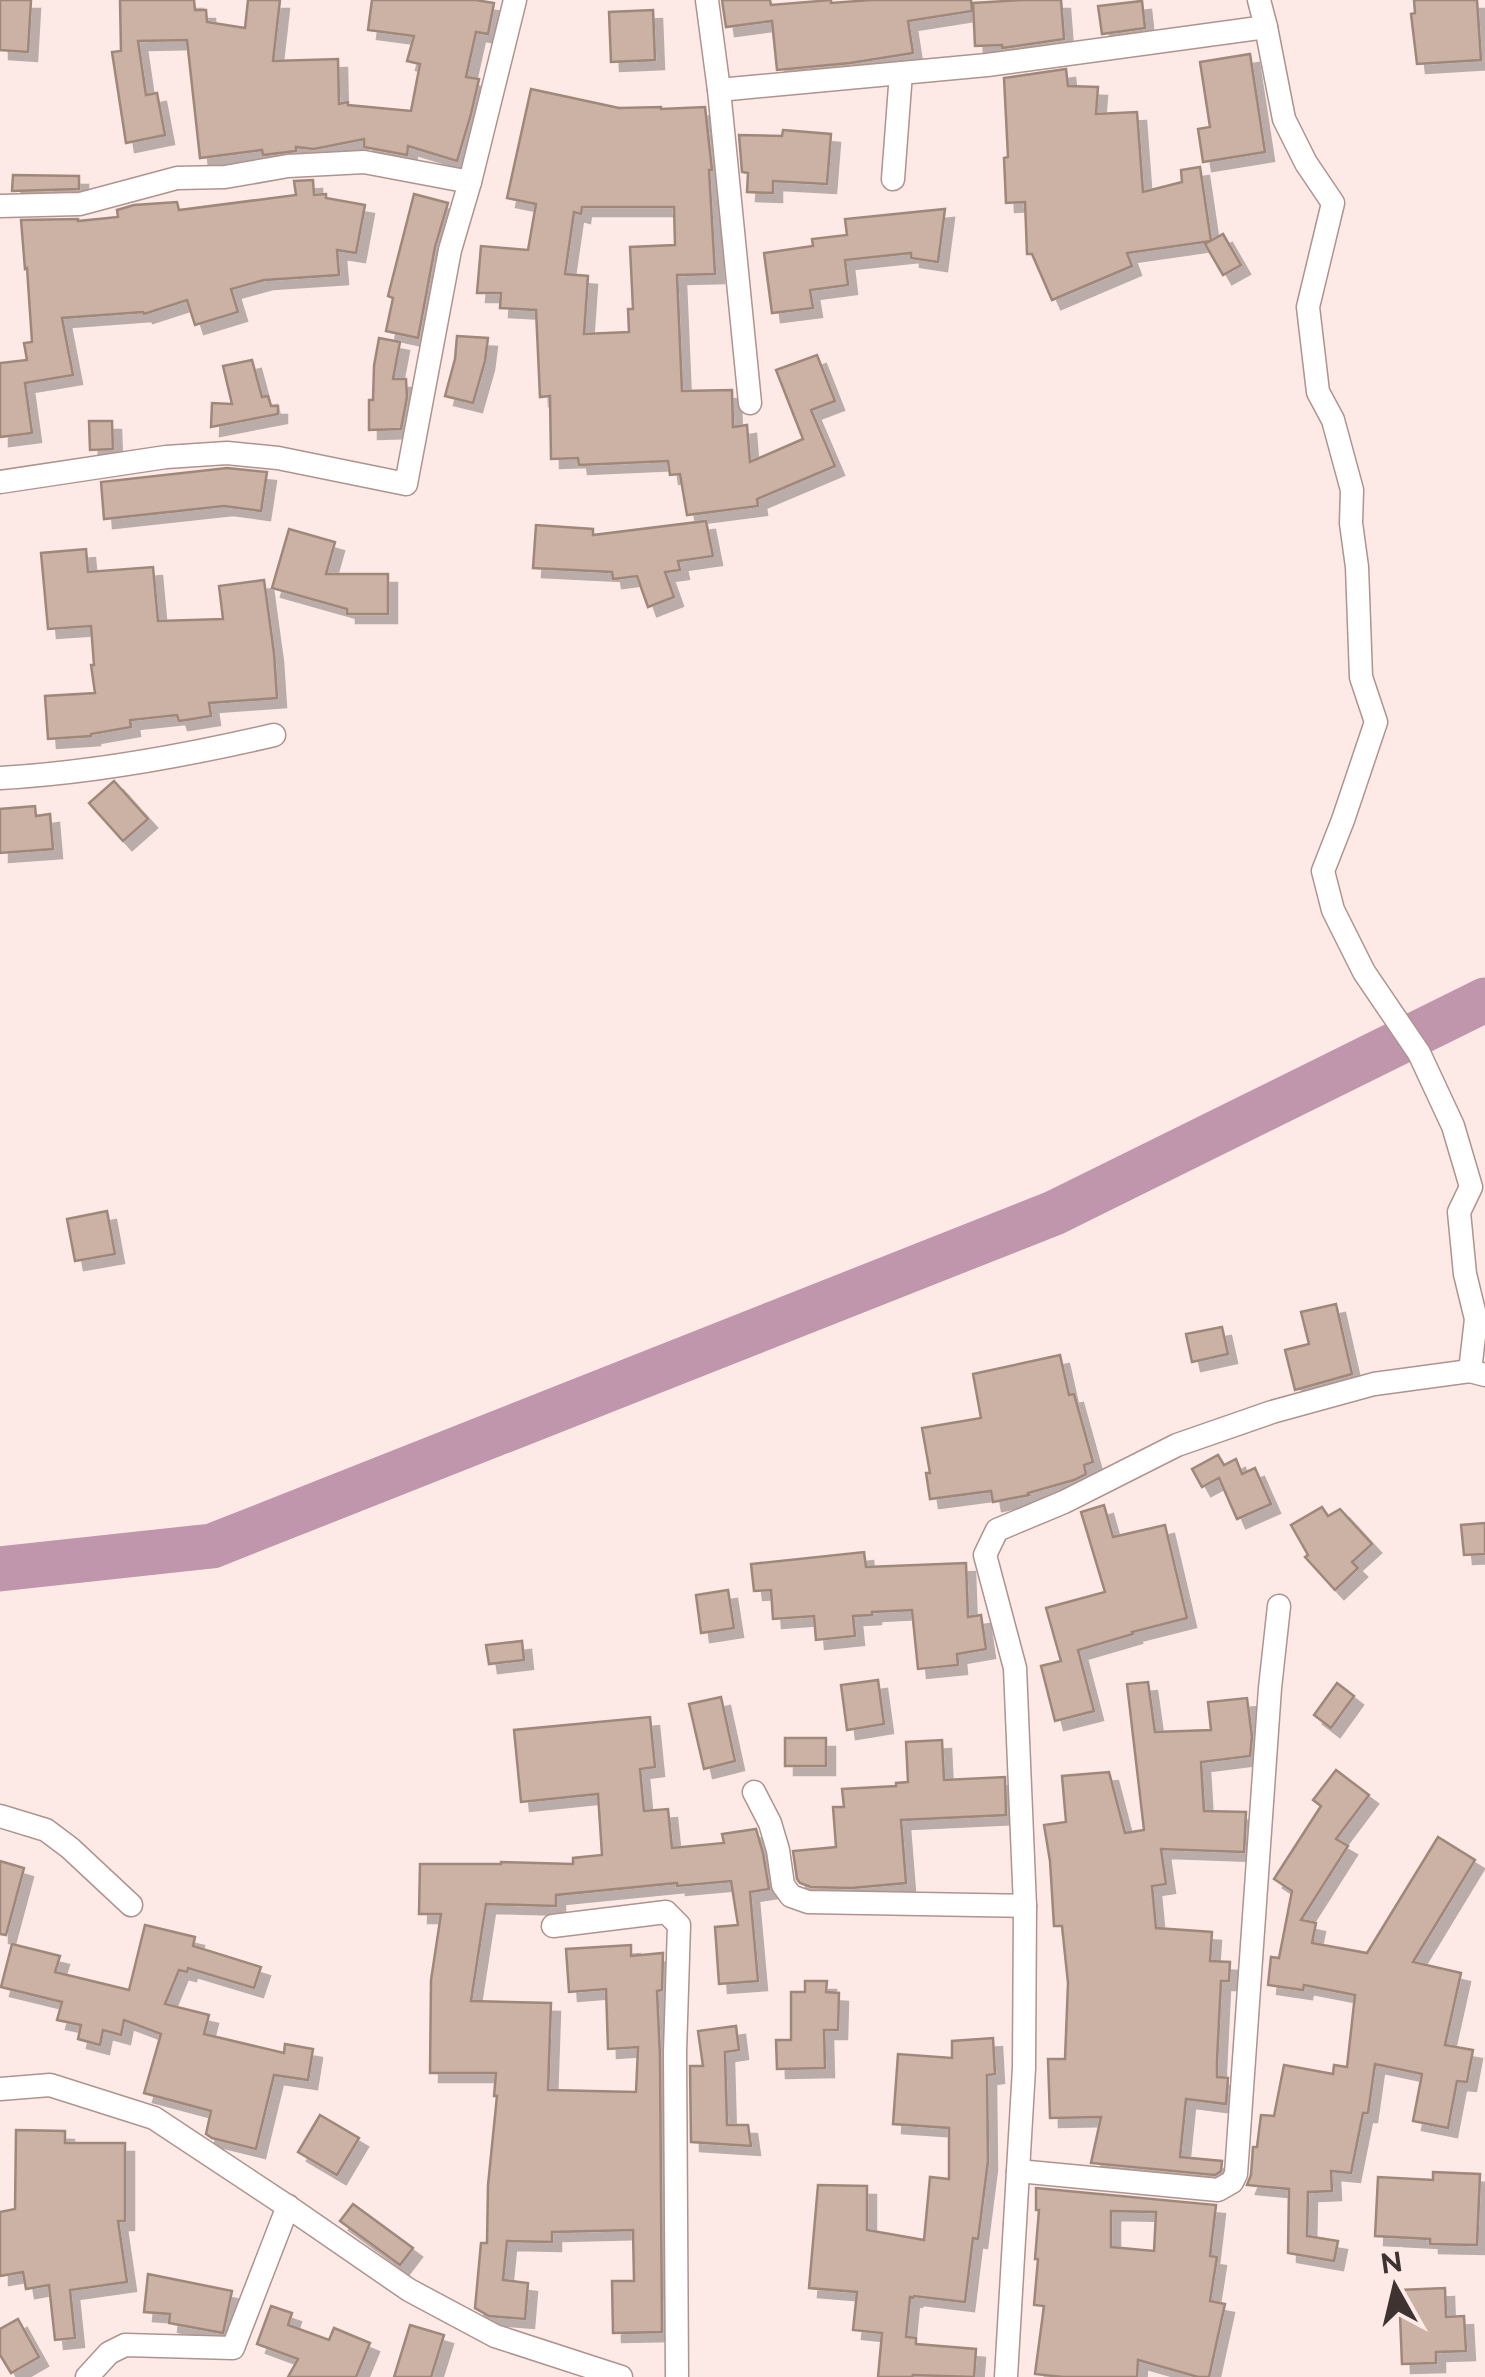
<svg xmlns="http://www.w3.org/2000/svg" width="1485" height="2377" viewBox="0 0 1485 2377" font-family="Raleway,sans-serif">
<defs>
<filter id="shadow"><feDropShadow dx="9" dy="9" stdDeviation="0" flood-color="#0004"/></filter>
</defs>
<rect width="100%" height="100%" fill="#fdeae7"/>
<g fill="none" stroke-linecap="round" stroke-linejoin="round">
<!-- river -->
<polyline stroke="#bf96ab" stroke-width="45" points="0,1569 212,1546 1054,1213 1485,1000"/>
</g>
<!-- building -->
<g fill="#cbb2a4" stroke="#9f887a" stroke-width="2.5" fill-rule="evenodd" filter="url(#shadow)">
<polygon points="0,0 31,0 28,52 0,50"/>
<polygon points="120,0 194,0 195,10 206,10 207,22 245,28 248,0 280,0 273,61 338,59 339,104 348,102 348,105 411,111 420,64 407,61 414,36 368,30 372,0 475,0 494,3 488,34 476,32 466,77 479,79 471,114 457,161 408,146 407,155 364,147 364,139 314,149 296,147 296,151 263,155 262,150 200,158 187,40 138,41 146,95 157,93 165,135 126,143 112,52 121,51"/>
<polygon points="722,0 770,0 771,5 831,0 831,3 871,0 971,0 972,11 908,21 913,53 850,63 777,70 772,21 726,27"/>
<polygon points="1021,0 1061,0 1064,39 1002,48 1002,45 975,46 973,3"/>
<polygon points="1414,0 1477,0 1481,60 1417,64 1411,14 1415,13"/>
<polygon points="1142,1 1145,28 1102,34 1098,6"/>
<polygon points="653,10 655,60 611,62 609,12"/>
<polygon points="1250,54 1265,152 1203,162 1198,129 1210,127 1200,62"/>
<polygon points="1066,69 1068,86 1098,87 1096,114 1137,112 1143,192 1182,182 1181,170 1200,167 1211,241 1127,253 1132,266 1052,300 1032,254 1027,254 1025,202 1006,203 1004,158 1008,157 1004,78"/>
<path d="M531,89L619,108L661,107V109L705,107L712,170H709L715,274L677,275L682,391L732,390L733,427L747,425L750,462L803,439L776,370L817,355L835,401L811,410L835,466L757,499L758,506L687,515L680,474L670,475L668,461L579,465L578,458L551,459L550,396L540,397L536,310L500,308L501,293H477L481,246L528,250L536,204L507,198ZM582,207H674L675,245L630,247L633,309H628L629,332L584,334L588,276L565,274L574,212L581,214Z"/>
<polygon points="783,130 831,134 827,184 773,181 773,193 747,192 748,173 742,172 739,135 782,136"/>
<polygon points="13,175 79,176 79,189 12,191"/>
<polygon points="313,180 314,195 326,194 326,198 365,205 356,253 337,250 339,275 264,280 231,289 238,312 195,325 187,300 144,314 143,312 62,318 73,375 25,383 32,433 0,437 0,363 27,360 24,343 32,342 27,268 25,269 21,220 78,219 78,221 118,217 117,210 134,205 177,202 179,210 296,195 294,181"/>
<polygon points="414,194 448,203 435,247 418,338 386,331 393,298 388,296"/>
<polygon points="945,209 938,262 911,258 911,253 845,260 848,285 810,290 813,308 772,313 764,253 813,246 812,239 847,235 845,219"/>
<polygon points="1223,234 1241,265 1223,275 1205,244"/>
<polygon points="457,336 488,338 485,361 473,403 445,396 455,359"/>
<polygon points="379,338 400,342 393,379 406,379 407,397 401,429 369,430 369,400 373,400 374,366"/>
<polygon points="252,360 262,397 268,396 271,406 278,406 278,414 211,427 212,403 232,404 223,366"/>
<polygon points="89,421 112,421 113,449 90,450"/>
<polygon points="227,468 267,472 261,511 224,506 104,519 101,482"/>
<polygon points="706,521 713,556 678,561 680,570 665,572 674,597 648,607 637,576 613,579 612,572 533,568 536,525 593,529 593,535"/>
<polygon points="289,529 335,542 326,574 388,574 388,614 347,614 347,609 272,588"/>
<polygon points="86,549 88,572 153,567 158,621 223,619 219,586 264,580 274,653 277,698 209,703 211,716 179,721 177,715 130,720 131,727 91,734 91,736 48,739 45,696 95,693 91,665 94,665 91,626 48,629 41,553"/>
<polygon points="114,781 148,819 123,841 89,803"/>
<polygon points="35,806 36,816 50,814 53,849 0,853 0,809"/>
<polygon points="107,1211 115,1254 75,1261 67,1219"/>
<polygon points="1336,1304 1352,1374 1295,1390 1285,1350 1309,1344 1301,1312"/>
<polygon points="1222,1327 1228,1354 1192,1362 1186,1334"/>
<polygon points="1060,1355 1069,1395 1074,1394 1093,1462 1084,1465 1086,1474 1074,1480 1028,1493 1029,1495 993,1502 991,1491 930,1499 926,1473 930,1473 922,1428 981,1418 973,1374"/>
<polygon points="1218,1455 1224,1465 1236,1459 1242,1474 1255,1468 1271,1504 1237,1519 1219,1478 1202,1487 1192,1469"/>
<polygon points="1104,1505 1113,1537 1165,1525 1187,1618 1132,1632 1133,1634 1078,1650 1094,1711 1055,1721 1041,1666 1061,1661 1046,1608 1105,1592 1081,1512"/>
<polygon points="1322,1507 1328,1516 1340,1509 1372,1544 1352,1562 1358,1568 1335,1590 1305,1557 1308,1555 1291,1525"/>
<polygon points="1485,1523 1485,1554 1464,1555 1461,1525"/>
<polygon points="864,1552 866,1567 966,1563 968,1617 981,1615 986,1649 957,1654 958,1665 918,1669 912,1610 872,1612 872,1615 853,1616 855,1636 816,1640 814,1616 773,1619 771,1590 754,1591 751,1564"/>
<polygon points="728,1590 734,1628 701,1633 696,1595"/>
<polygon points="522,1641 524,1660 489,1664 486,1645"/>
<polygon points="878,1680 884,1724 847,1730 841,1685"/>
<polygon points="1148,1682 1155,1732 1211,1730 1208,1702 1247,1698 1252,1737 1250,1756 1201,1762 1204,1811 1246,1812 1244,1852 1161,1849 1166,1884 1152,1886 1156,1928 1212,1932 1210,1961 1230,1962 1229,1981 1221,1981 1217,2061 1217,2077 1228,2078 1226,2104 1186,2099 1180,2157 1222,2161 1221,2171 1215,2175 1091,2163 1101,2117 1050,2118 1048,2059 1065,2059 1068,1983 1062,1926 1054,1926 1050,1861 1044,1825 1066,1822 1062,1776 1109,1772 1125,1833 1144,1830 1127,1684"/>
<polygon points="1337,1683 1354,1696 1331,1728 1314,1715"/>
<polygon points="721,1697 735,1761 704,1769 689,1704"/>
<polygon points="650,1717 655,1767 640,1769 644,1811 668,1809 672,1848 724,1843 722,1834 756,1829 763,1853 769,1889 750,1892 758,1981 719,1984 715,1927 738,1925 731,1881 677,1886 677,1883 556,1895 556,1906 486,1904 471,2001 551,2003 548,2090 636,2092 638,2047 608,2049 606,1989 569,1992 566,1949 631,1945 631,1956 663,1953 662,1990 657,1991 660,2056 662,2332 613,2333 612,2281 634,2281 633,2230 552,2232 552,2242 507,2241 503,2280 528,2283 525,2319 489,2316 475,2308 481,2243 487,2243 488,2185 497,2096 494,2096 496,2073 430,2073 431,1980 441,1914 419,1914 420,1864 501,1864 501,1862 573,1864 573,1858 602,1855 598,1794 521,1802 514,1730"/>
<rect x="785" y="1738" width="41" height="28"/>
<polygon points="942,1740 944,1780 1005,1777 1006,1815 901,1820 906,1883 851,1888 811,1887 800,1883 797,1879 793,1851 836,1847 833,1807 844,1807 842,1789 896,1786 896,1783 908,1782 906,1742"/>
<polygon points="1336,1770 1369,1795 1336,1839 1348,1846 1301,1920 1316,1923 1312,1943 1367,1953 1438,1837 1475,1860 1413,1962 1461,1973 1445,2045 1473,2050 1467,2082 1457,2081 1448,2128 1413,2121 1422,2074 1375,2064 1368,2113 1363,2113 1351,2173 1331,2171 1332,2191 1308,2192 1307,2236 1338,2241 1334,2261 1288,2253 1289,2189 1247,2185 1251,2175 1253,2147 1257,2147 1261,2115 1274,2116 1284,2065 1333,2074 1334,2065 1347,2067 1355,1995 1304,1985 1303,1990 1268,1985 1271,1957 1279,1958 1292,1891 1274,1879 1321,1806 1313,1800"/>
<polygon points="0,1861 24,1868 6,1935 0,1934"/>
<polygon points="145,1925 195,1937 193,1946 261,1967 254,1988 188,1968 187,1972 179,1970 165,2004 209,2015 204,2034 284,2053 285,2044 313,2049 308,2080 274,2075 256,2149 212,2138 206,2134 211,2111 144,2093 161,2034 124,2020 121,2035 103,2030 100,2045 78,2039 81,2025 57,2020 62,2002 1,1987 12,1944 60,1956 55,1972 129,1990"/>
<polygon points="805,1981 827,1981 826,1992 839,1993 838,2030 824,2030 825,2068 777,2069 776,2040 791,2040 791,1992 805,1992"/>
<polygon points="736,2026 739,2050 725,2052 727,2125 748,2125 751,2146 691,2142 690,2066 703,2066 698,2031"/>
<polygon points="993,2038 995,2074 987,2075 988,2161 978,2239 973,2238 965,2302 914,2296 913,2298 910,2297 906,2337 916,2338 916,2344 976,2349 974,2377 913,2375 912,2377 878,2377 882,2333 853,2330 857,2292 809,2288 818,2185 867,2186 867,2230 924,2240 930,2177 949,2179 949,2128 893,2124 898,2054 952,2058 952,2041"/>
<polygon points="320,2115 359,2138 337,2175 298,2152"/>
<polygon points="16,2130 65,2131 65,2143 125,2143 125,2221 118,2221 127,2282 70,2290 75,2338 55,2340 49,2285 26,2289 23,2272 0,2276 0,2212 15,2209"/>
<polygon points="1433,2172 1480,2174 1477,2245 1430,2244 1430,2239 1375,2236 1378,2177 1433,2180"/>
<path d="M1036,2188L1216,2205L1210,2256L1217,2257L1210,2301L1225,2304L1209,2377H1198L1138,2360L1137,2377H1063L1035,2374L1044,2306L1034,2305L1038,2259H1035L1039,2210H1036ZM1111,2211L1156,2212L1154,2251L1111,2247Z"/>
<polygon points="353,2204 413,2248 400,2265 340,2221"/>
<polygon points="148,2274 232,2291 223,2333 169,2323 170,2314 144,2312"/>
<polygon points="1445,2288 1446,2317 1464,2316 1466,2351 1436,2352 1436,2363 1402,2364 1399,2290"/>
<polygon points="271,2306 292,2313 288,2325 329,2340 334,2328 370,2343 356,2377 288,2377 298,2359 257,2344"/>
<polygon points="18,2319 39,2357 11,2373 0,2355 0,2329"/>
<polygon points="410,2325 444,2335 431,2377 394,2377"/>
</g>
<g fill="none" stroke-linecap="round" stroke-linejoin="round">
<defs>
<g id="minor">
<polyline points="707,0 719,90 987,65 1266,27 1259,0"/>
<polyline points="1266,27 1284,119 1306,163 1333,203 1308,307 1318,392 1333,420 1352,490 1351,523 1357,567 1361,677 1376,722 1343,820 1323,871 1333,910 1364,972 1419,1053 1453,1126 1471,1187 1459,1212 1465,1274 1476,1319 1470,1371"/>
<polyline points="719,90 750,403"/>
<polyline points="893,179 901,73"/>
<polyline points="0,206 80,204 177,178 225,177 288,166 364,162 470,182"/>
<polyline points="0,482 166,457 227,453 278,458 406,484 450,250 470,182 515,0"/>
<path d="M0,778C92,773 184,756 274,735"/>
<polyline points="754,1792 770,1823 778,1850 783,1885 791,1896 808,1902 1025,1906"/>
<polyline points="0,1816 46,1830 70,1848 131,1905"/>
<polyline points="553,1926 666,1912 679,1925 675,2052 677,2377"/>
<polyline points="0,2089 50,2085 154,2118 293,2210 409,2290 495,2336 621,2377"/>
<polyline points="1018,2171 1218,2190 1232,2182 1236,2174 1270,1688 1279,1606"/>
<polyline points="87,2377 109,2353 125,2345 233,2348 288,2206"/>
<polyline points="1006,2377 1024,2068 1025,1906 1015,1668 985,1555 997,1530 1064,1502 1177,1445 1272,1412 1374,1384 1470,1371 1485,1375"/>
</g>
</defs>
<!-- minor casing -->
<use href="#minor" stroke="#af938e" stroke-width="25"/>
<!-- minor -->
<use href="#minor" stroke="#fff" stroke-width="22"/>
</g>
<!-- north arrow -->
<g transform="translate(1395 2287) rotate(352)" stroke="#fdeae7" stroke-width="8" paint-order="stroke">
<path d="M0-8L18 38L0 25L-18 38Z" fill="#3f3331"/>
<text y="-15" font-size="28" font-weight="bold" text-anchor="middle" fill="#3f3331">N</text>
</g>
</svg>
